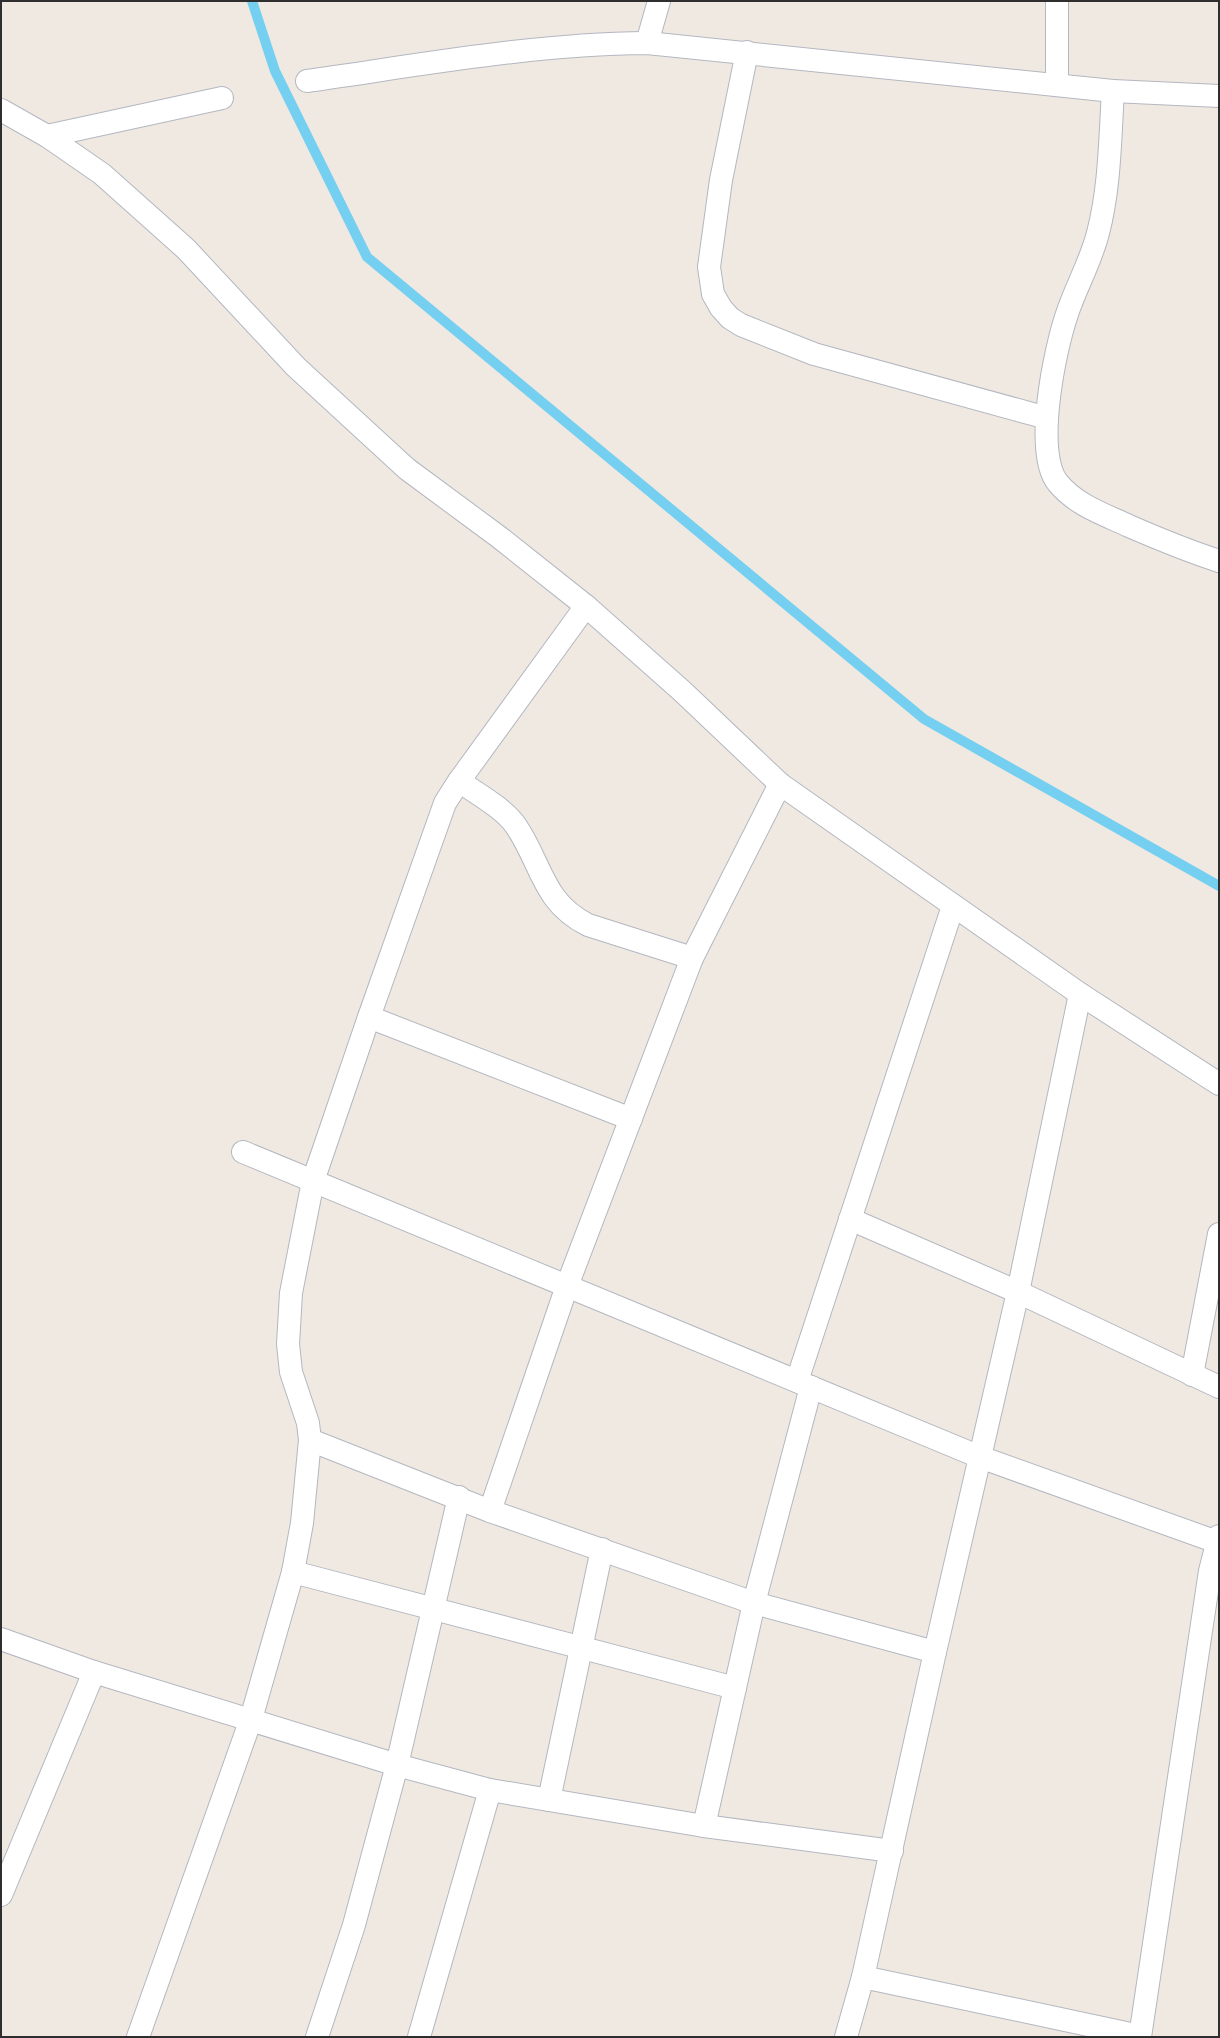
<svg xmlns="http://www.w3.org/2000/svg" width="1220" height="2038" viewBox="0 0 1220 2038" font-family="'Titillium Web',sans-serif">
<rect width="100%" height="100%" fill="#efe9e1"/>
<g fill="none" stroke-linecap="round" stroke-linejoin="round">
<!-- stream -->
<polyline stroke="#75cff0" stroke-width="10" points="252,1 275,71 367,257 924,719 1219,886"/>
<defs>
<g id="street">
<polyline points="1057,1 1057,85"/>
<polyline points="647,43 659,1"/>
<polyline points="747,52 721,180 709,267 713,294 721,308 730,318 741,325 814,354 1047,418"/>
<path d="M307,81C420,65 533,44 647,43L1113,91L1219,96"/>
<path d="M1113,91C1110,138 1110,187 1098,233C1091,261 1076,287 1067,314C1055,349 1033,453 1058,483C1076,505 1103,514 1129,526C1159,539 1188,551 1219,561"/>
<polyline points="47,136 222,98"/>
<path d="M459,781C476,793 505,809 516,826C542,864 542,902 588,925L692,958"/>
<polyline points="369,1017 631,1119"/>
<polyline points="243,1152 980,1457 1217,1542"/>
<polyline points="850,1219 1018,1292 1219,1387"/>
<polyline points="1192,1375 1219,1234"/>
<polyline points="797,1381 953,906"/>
<polyline points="310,1440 490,1511 754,1603 935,1652"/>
<polyline points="490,1511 567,1286 692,958 780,784"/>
<polyline points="293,1572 735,1688"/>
<polyline points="1,1639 94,1672 397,1765 490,1790 704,1826 892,1851"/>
<polyline points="549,1800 602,1549"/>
<polyline points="704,1826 754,1603 811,1387"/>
<polyline points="1,1895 94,1672"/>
<polyline points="863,1977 1140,2036"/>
<polyline points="138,2037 251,1719 293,1572 302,1523 310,1440 308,1423 291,1372 288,1344 291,1293 313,1181 369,1017 445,803 459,781 586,606"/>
<polyline points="317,2037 354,1925 397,1765 459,1497"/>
<polyline points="419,2037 490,1790"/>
<polyline points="846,2037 863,1977 935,1652 1018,1292 1080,994"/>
<polyline points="1140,2037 1210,1571 1219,1536"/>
</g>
<polyline id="secondary" points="1,110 47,136 102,174 186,249 296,367 407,469 499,537 586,606 682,691 780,784 1080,994 1219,1084"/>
</defs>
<!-- street casing -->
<use href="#street" stroke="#b4b7c1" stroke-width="24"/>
<!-- secondary casing -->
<use href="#secondary" stroke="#b4b7c1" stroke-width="24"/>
<!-- street -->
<use href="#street" stroke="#fff" stroke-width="22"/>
<!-- secondary -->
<use href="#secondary" stroke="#fff" stroke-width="22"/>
</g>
<!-- border -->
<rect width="1220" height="2038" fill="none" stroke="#2e2e2e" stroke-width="4"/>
</svg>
